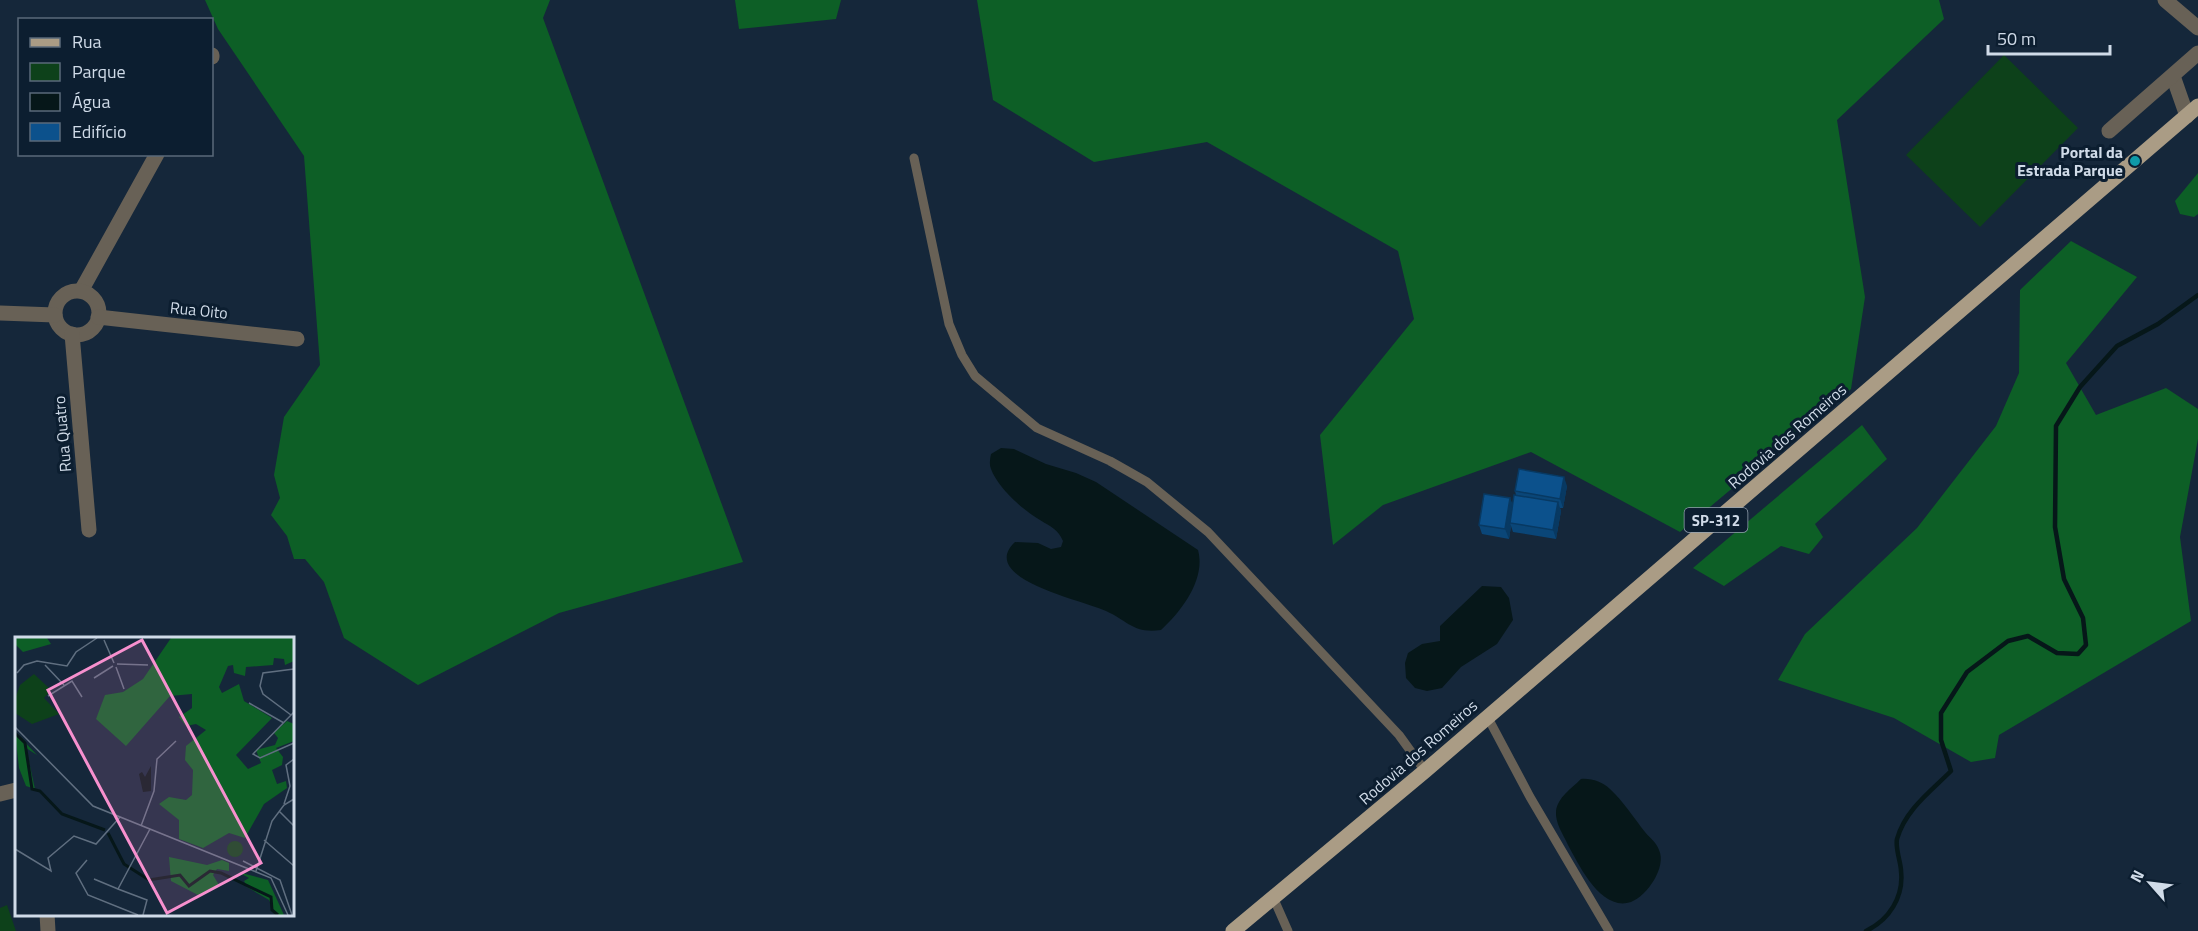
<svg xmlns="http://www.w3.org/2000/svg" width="2198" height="931" viewBox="0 0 2198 931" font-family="'Titillium Web',sans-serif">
<rect width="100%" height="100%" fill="#15273a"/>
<!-- green -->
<g fill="#0d411a">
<polygon points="2004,55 2078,128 1980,227 1906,155"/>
<polygon points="7,905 16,931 0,931 0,908"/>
</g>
<!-- forest -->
<g fill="#0d5f26">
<polygon points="205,0 550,0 543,18 743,562 559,613 418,685 344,638 324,582 305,559 294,559 287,536 271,515 280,498 274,475 284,417 320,365 304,156 218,29"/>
<polygon points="735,0 841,0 836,19 739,29"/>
<polygon points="977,0 1939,0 1944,19 1837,120 1865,297 1851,389 1680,532 1531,452 1383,505 1333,545 1320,435 1414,319 1398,251 1207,142 1094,162 993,100"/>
<polygon points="2198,173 2198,214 2194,217 2180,214 2175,201"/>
<polygon points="2071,241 2137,277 2066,363 2096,415 2166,388 2198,409 2198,439 2180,537 2191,621 1999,735 1995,758 1971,762 1894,718 1778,680 1805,634 1917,528 1996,426 2019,373 2020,290"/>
<polygon points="1862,425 1887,459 1815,524 1823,537 1809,554 1781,546 1724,586 1693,568"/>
</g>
<!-- water -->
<g fill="#061719">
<path d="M1001,448L1014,449L1046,464L1076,473L1096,482L1198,550C1206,579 1182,611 1161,630C1134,634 1128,621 1106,611C1086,601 976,579 1015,542L1038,543L1051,549L1061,547L1063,541C1058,529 1051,527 1040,520C1023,510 998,488 991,469C989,464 990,459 991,454Z"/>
<polygon points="1482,586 1501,587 1509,598 1513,620 1497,644 1461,667 1442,688 1427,691 1415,688 1406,678 1405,663 1408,653 1422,644 1440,641 1440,626"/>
<path d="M1581,779C1591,778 1603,782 1610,789C1623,801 1634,818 1645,832C1649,837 1657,843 1659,850C1667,867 1647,896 1631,902C1601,912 1579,865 1568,845C1563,834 1555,823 1556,811C1558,797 1571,789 1581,779Z"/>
</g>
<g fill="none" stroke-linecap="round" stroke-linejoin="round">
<!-- stream -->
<path stroke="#061719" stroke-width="4.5" d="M1866,931C1889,920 1904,897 1901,871C1901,862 1895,849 1897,839C1905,810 1931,791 1951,771L1941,740V713L1967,672L2008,641L2028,636L2057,653L2078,654L2086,645L2083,618L2064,579L2055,527L2056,426L2080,387L2117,346L2158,324L2198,295"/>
<!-- lane -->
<g stroke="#686156" stroke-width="9">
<polyline points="914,158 949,324 962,355 975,376 1037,428 1110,461 1147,482 1208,532 1399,735 1425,771"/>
<polyline points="1487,716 1530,797 1609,931"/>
<polyline points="1273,897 1288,931"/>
</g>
<!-- street -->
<g stroke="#686156" stroke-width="15">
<polyline points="2165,0 2198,28"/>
<polyline points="212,57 212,55"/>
<polyline points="2173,76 2187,116"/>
<polyline points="2109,131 2198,53"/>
<polyline points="81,291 157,154"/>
<circle cx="77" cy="313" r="22"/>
<polyline points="0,313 55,315"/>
<polyline points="98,317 297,339"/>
<polyline points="72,334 89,530"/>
<polyline points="0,794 16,790"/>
<polyline points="47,914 48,931"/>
</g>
<!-- primary -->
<polyline stroke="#aa9c85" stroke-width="15" points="1233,931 1425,771 2198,106"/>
</g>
<!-- wall -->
<polygon fill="#0a4678" points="1567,486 1563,508 1560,508 1561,511 1556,539 1513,532 1511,526 1509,539 1482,534 1479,525 1513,504 1516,495 1515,491"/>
<!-- shaded-wall -->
<g fill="#083962">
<polygon points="1564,477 1567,486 1563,508 1560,499"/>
<polygon points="1510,498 1514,507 1510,523 1511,526 1509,539 1505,529"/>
<polygon points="1558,502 1561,511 1556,539 1553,530"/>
</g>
<!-- building -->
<g fill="#0c518c" stroke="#083962" stroke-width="1.5">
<polygon points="1519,469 1564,477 1560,499 1515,491"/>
<polygon points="1484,494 1510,498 1505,529 1479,525"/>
<polygon points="1514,495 1558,502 1553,530 1510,523"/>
</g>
<!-- markers -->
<circle fill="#0f9aa8" stroke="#0c1e30" stroke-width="2" cx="2135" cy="161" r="6"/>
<g text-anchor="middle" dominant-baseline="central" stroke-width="6" stroke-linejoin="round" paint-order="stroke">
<!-- shield labels -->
<rect fill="#0c1e30" stroke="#95a2b1" stroke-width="1.5" x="1684.5" y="508" width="63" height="24" rx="4.5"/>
<g font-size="15" font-weight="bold" fill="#d0dbe8">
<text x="1716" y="520">SP-312</text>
</g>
<!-- poi labels -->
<g font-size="16" font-weight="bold" fill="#d0dbe8" stroke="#0c1e30" text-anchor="end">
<text x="2123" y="152">Portal da<tspan x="2123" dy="18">Estrada Parque</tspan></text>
</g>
<!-- street labels -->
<g font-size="16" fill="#d0dbe8" stroke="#0c1e30">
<text transform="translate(199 310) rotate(6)">Rua Oito</text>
<text transform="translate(62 434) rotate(-95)">Rua Quatro</text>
<text transform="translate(1787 436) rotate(-41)">Rodovia dos Romeiros</text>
<text transform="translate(1418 752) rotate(-41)">Rodovia dos Romeiros</text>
</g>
</g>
<!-- overview -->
<g transform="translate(15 637)">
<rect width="279" height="279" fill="#15273a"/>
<path d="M19,37L36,53L29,61L44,77L17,87L0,76V62L5,48ZM212 212a8 8 0 1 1 16 0a8 8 0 1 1-16 0Z" fill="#0d411a"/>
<path d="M0,1H32L36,7L8,15L0,7ZM156,1H279V24L270,28L269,22L259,21L258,28L231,30L230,39L219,36L218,28L213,29L204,50L207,56L224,47L229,64L257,81L221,118L233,132L246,126L241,113L260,108L263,101L259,96L272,84L279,87V104L261,111L268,120L267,128L257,133L262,147L271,144L272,151L249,167L230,201L214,196L188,211L164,202V183L144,167L154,160L171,163L177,158L178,133L170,123L171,109L191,93L181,87L171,89L164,80L177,71V57L155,59L111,109L81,82L90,58L108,55L128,42ZM0,95L22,118L11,111L20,152L11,149L4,131ZM154,220L192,228L207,223L214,226V234L202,232L198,238L204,248L183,258L156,244ZM223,235L253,243L269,278H261L254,263L232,250L229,244L234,241Z" fill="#0d5f26"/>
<path d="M136,129V154L128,155L124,137L127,135L130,140Z" fill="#061719"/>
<path fill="none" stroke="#061719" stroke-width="3" d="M0,96L10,106L17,152L25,154L47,177L90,193M93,196L109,227L134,243L165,238L174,249L195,234L206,236L256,260L257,273L263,278"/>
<path fill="none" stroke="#606f80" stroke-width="1.5" d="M89,3L99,26M102,27L133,28M30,28L49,48M101,30L109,52M2,36L9,28L22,24L52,29L61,15L82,1M79,41L98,29M33,59L57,44L67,60M234,66L269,86M279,75L238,117L245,121L279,106M276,78L248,57L245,49L248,36L279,32M0,90L78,169L256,241L273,278M269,167L275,149L271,128L279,122M264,174L279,189M126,189L139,154L142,122L161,104M249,203L279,229M0,212L36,234L33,221L59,199L81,207L105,180M72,223L61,236L73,258L123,278M228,224L265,243L277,278M241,234L257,184L269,168L279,162M79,242L103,252M128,278L132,263L103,252L135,192"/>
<path fill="#f790ce" fill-opacity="0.15" stroke="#f790ce" stroke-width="3" d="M127,3L246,226L152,276L33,53Z"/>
<rect width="279" height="279" fill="none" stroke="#d0dbe8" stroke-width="3"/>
</g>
<!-- legend -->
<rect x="18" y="18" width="195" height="138" fill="#0c1e30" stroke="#5a6a7a" stroke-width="1.5"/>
<rect x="30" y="38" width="30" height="9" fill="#aa9c85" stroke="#5a6a7a" stroke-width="1.5"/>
<text x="72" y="48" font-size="18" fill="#d0dbe8">Rua</text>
<rect x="30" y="63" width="30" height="18" fill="#0d411a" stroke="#5a6a7a" stroke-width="1.5"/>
<text x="72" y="78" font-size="18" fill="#d0dbe8">Parque</text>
<rect x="30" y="93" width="30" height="18" fill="#061719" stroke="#5a6a7a" stroke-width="1.5"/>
<text x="72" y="108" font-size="18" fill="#d0dbe8">Água</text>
<rect x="30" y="123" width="30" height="18" fill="#0c518c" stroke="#5a6a7a" stroke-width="1.5"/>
<text x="72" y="138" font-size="18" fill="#d0dbe8">Edifício</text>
<!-- north arrow -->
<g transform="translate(2150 883) rotate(298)" stroke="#0c1e30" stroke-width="4.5" paint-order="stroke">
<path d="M0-4.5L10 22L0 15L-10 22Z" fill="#d0dbe8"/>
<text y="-9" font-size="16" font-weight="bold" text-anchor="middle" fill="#d0dbe8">N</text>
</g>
<!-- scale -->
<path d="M1988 45v9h122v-9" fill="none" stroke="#d0dbe8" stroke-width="3"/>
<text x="1997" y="45" font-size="18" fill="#d0dbe8" stroke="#0c1e30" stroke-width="4.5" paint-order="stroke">50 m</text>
</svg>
